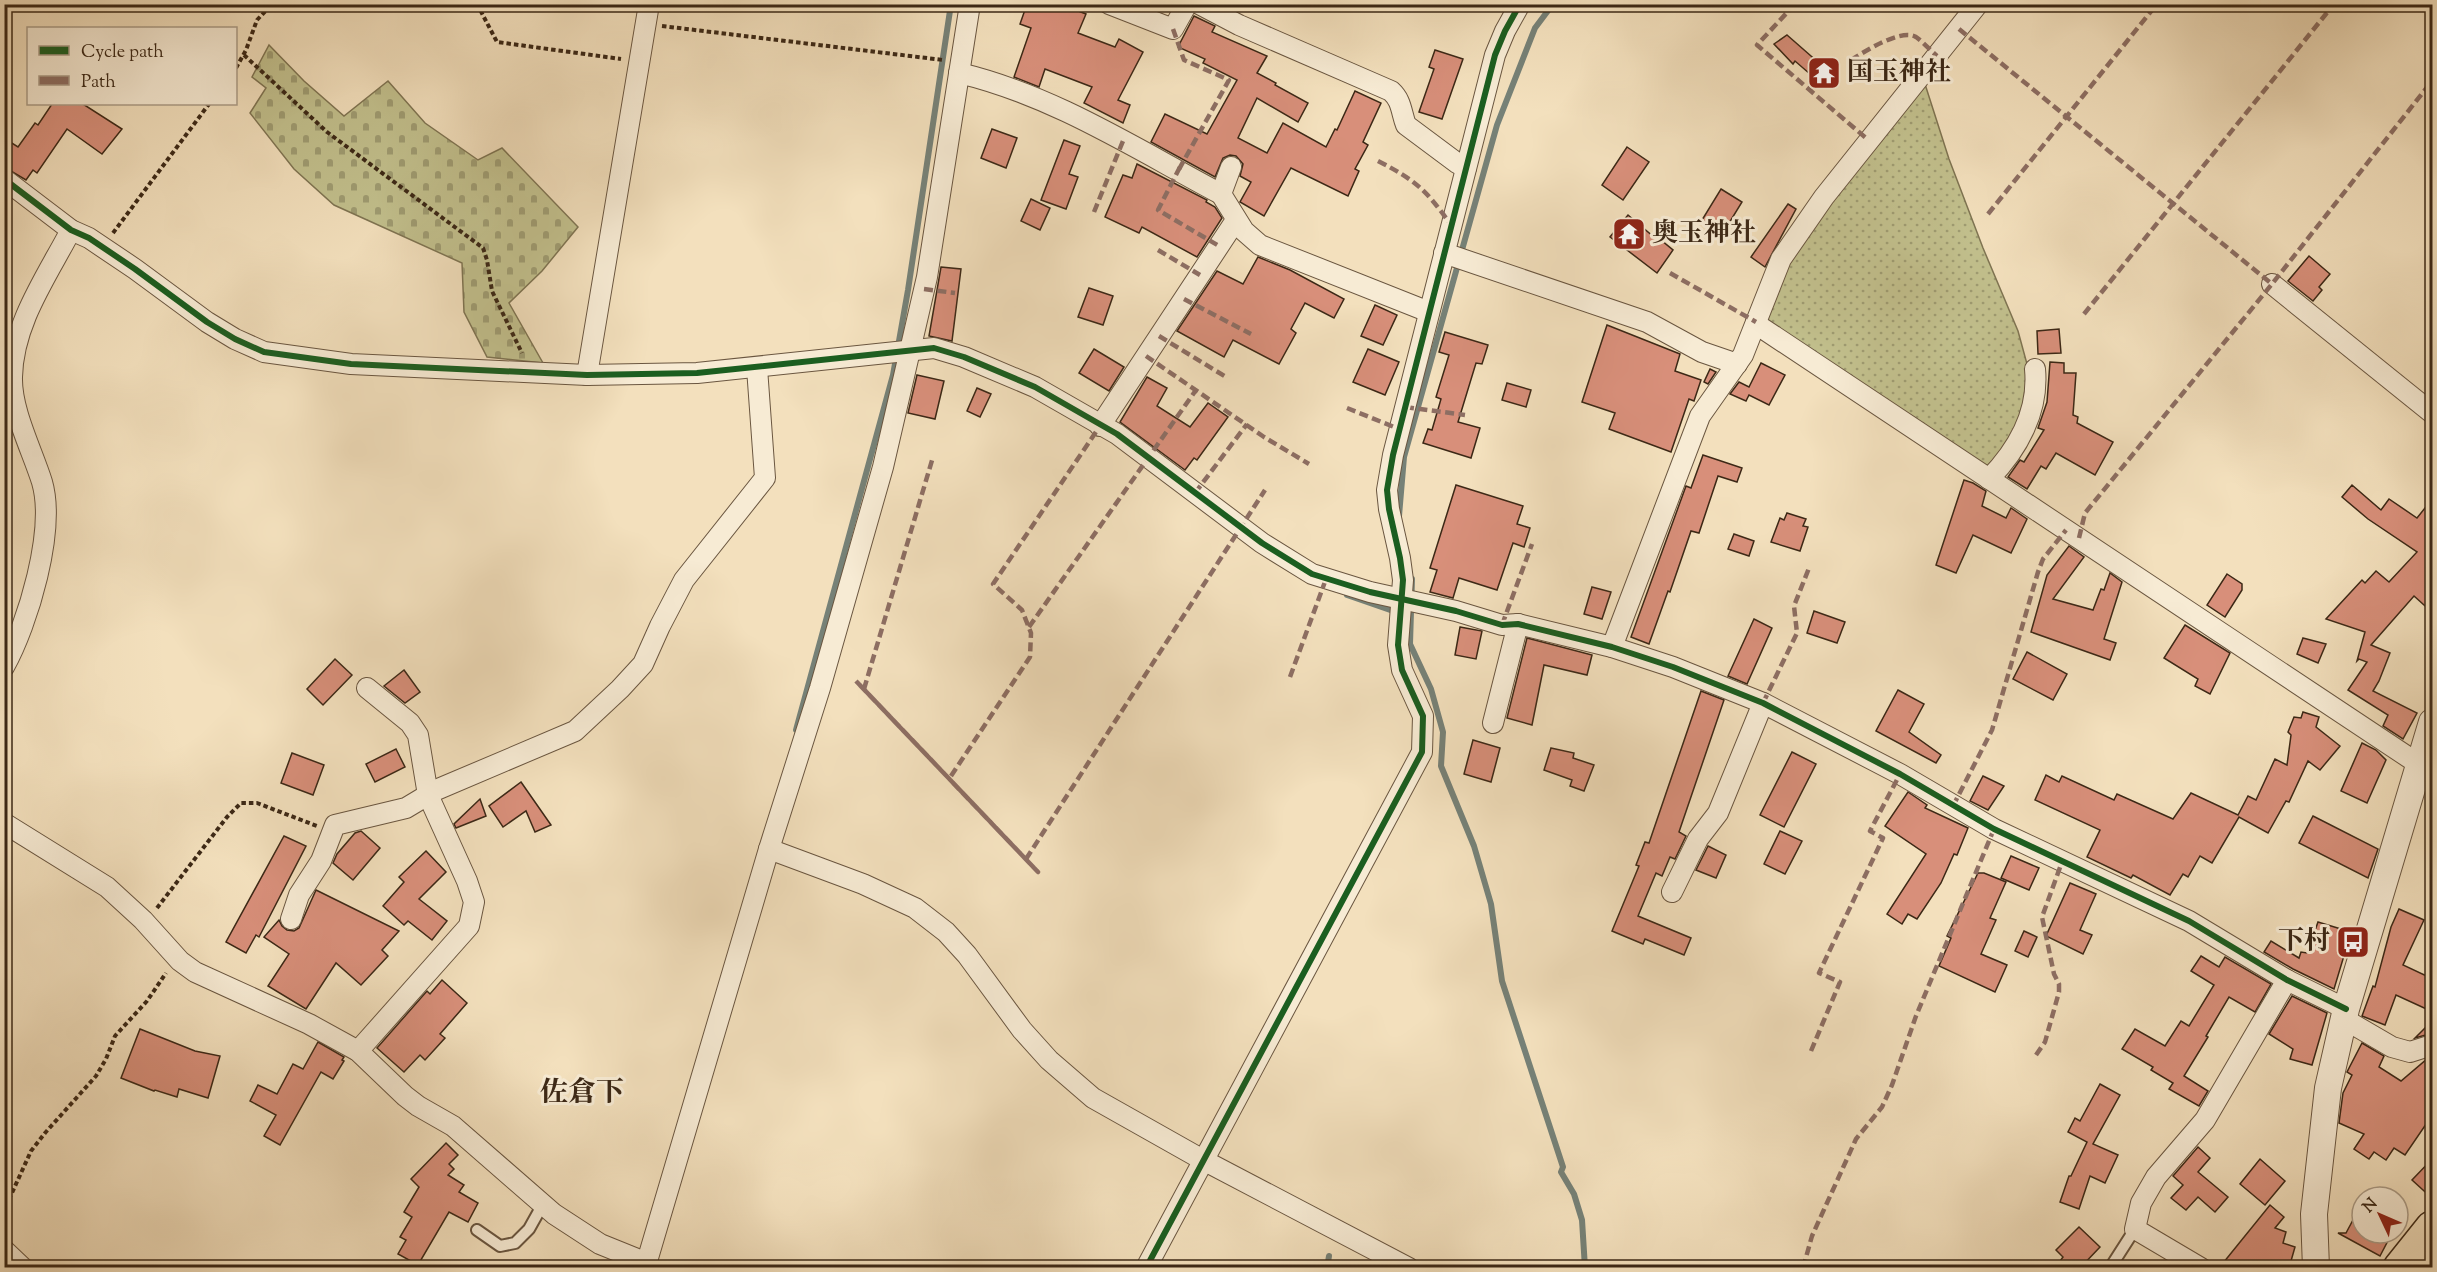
<svg xmlns="http://www.w3.org/2000/svg" width="2437" height="1272" viewBox="0 0 2437 1272" font-family="'Sorts Mill Goudy','Noto Serif JP',serif">
<defs>
<pattern id="grass-dots" width="8" height="8" patternUnits="userSpaceOnUse" patternTransform="scale(1.5)"><rect width="8" height="8" fill="#c2c08d"/><path d="M2 2h.1M6 6h.1" fill="none" stroke="#9f9c72" stroke-width="1.8" stroke-linecap="round"/></pattern>
<pattern id="cemetery-stones" width="16" height="16" patternUnits="userSpaceOnUse" patternTransform="scale(1.5)"><rect width="16" height="16" fill="#c2c08d"/><path d="M2 7V4a2 2 0 0 1 4 0v3zM10 15v-3a2 2 0 0 1 4 0v3z" fill="#9f9c72"/></pattern>
</defs>
<rect width="100%" height="100%" fill="#f3e0bd"/>
<filter id="stains"><feTurbulence type="fractalNoise" baseFrequency=".00333" numOctaves="4"/><feColorMatrix values="0 0 0 0 .2 0 0 0 0 .09 0 0 0 0 .02 0 0 0 .5 -.17"/></filter>
<radialGradient id="worn" r=".72"><stop offset=".6" stop-color="#630" stop-opacity="0"/><stop offset="1" stop-color="#630" stop-opacity=".3"/></radialGradient>
<!-- grass -->
<polygon fill="url(#grass-dots)" stroke="#7f7452" stroke-width="1.5" points="1924,81 1949,159 1983,248 2018,331 2027,364 2025,405 2019,428 1985,470 1764,323 1785,269 1816,219"/>
<!-- cemetery -->
<polygon fill="url(#cemetery-stones)" stroke="#7f7452" stroke-width="1.5" points="269,45 304,81 344,116 388,81 425,123 478,160 502,148 578,227 542,271 509,303 543,363 487,357 464,312 462,263 334,205 294,169 250,113 266,88 252,77"/>
<g fill="none" stroke-linecap="round" stroke-linejoin="round">
<!-- stream -->
<g stroke="#768177" stroke-width="6">
<polyline points="1399,516 1404,457 1497,125 1535,28 1553,4"/>
<polyline points="1412,579 1410,644 1431,689 1443,732 1441,766 1474,846 1491,904 1502,981 1563,1167 1561,1172 1574,1194 1582,1220 1585,1268"/>
<polyline points="1347,595 1396,612"/>
<polyline points="796,730 893,375 908,290 951,4"/>
<polyline points="1327,1268 1329,1256"/>
</g>
</g>
<!-- building -->
<g fill="#d88f7a" stroke="#3c2816" stroke-width="1.5">
<polygon points="1027,4 1060,4 1086,14 1078,33 1115,47 1119,39 1143,52 1118,100 1130,105 1123,123 1084,103 1092,87 1045,69 1039,87 1014,77 1031,28 1020,24"/>
<polygon points="1194,16 1215,26 1212,32 1267,56 1257,73 1276,83 1275,85 1308,103 1298,122 1257,98 1238,138 1267,153 1283,123 1326,147 1335,129 1337,130 1355,91 1381,103 1363,142 1368,145 1355,169 1359,171 1348,196 1291,168 1264,216 1240,202 1251,182 1240,176 1243,164 1236,156 1230,155 1223,158 1215,177 1151,142 1165,114 1207,134 1237,80 1203,63 1205,59 1178,47"/>
<polygon points="1787,35 1819,63 1823,58 1838,72 1825,87 1795,61 1793,64 1774,44"/>
<polygon points="1435,50 1463,59 1442,119 1419,112 1434,69 1429,67"/>
<polygon points="52,104 83,104 122,129 102,154 67,129 37,173 33,170 26,180 4,167 4,138 18,147 35,123 38,125"/>
<polygon points="992,129 1017,138 1006,168 981,158"/>
<polygon points="1064,140 1080,146 1069,174 1078,177 1066,209 1041,200"/>
<polygon points="1627,147 1649,162 1623,200 1602,185"/>
<polygon points="1137,164 1207,200 1206,202 1215,207 1222,218 1197,257 1142,227 1139,233 1105,217 1123,175 1132,178"/>
<polygon points="1721,189 1742,202 1723,233 1702,220"/>
<polygon points="1031,199 1050,208 1040,230 1021,221"/>
<polygon points="1788,204 1796,209 1765,267 1751,257"/>
<polygon points="1628,215 1661,243 1662,241 1673,250 1657,273 1610,237"/>
<polygon points="2309,256 2330,274 2319,287 2322,290 2313,301 2288,281"/>
<polygon points="1258,257 1290,270 1344,299 1334,318 1305,303 1291,329 1296,333 1279,364 1233,340 1224,357 1177,331 1217,271 1243,284"/>
<polygon points="941,267 961,269 952,341 929,336"/>
<polygon points="1089,288 1113,296 1103,325 1078,317"/>
<polygon points="1375,305 1397,315 1383,345 1361,336"/>
<polygon points="1607,325 1680,354 1675,371 1701,380 1694,401 1689,399 1671,452 1609,429 1615,413 1582,402"/>
<polygon points="2059,329 2061,353 2038,354 2037,331"/>
<polygon points="1445,332 1488,345 1482,364 1476,363 1458,422 1480,428 1471,458 1423,443 1428,429 1432,430 1441,399 1436,397 1449,355 1439,352"/>
<polygon points="1094,349 1124,367 1109,391 1079,373"/>
<polygon points="1368,349 1399,362 1385,395 1353,382"/>
<polygon points="2050,362 2064,363 2064,373 2076,373 2073,415 2078,417 2077,423 2113,442 2095,475 2056,453 2046,469 2041,466 2027,489 2008,477 2020,460 2024,462 2044,430 2038,428 2047,402"/>
<polygon points="1761,363 1785,375 1769,405 1749,395 1746,401 1730,394 1739,382 1749,387"/>
<polygon points="1710,369 1716,372 1708,384 1704,382"/>
<polygon points="917,375 944,381 935,419 908,413"/>
<polygon points="1147,377 1167,388 1157,406 1190,427 1208,403 1228,417 1197,460 1194,458 1185,470 1120,422"/>
<polygon points="1507,383 1531,390 1526,407 1502,400"/>
<polygon points="977,388 991,394 980,417 967,411"/>
<polygon points="1703,455 1742,468 1737,482 1718,476 1699,533 1691,531 1670,592 1668,591 1649,644 1631,637 1686,486 1691,488"/>
<polygon points="1964,480 1973,483 1986,491 1982,506 2006,518 2011,508 2027,519 2011,553 1973,535 1956,573 1936,565"/>
<polygon points="1456,485 1523,506 1517,524 1530,528 1524,547 1513,543 1497,590 1459,578 1453,598 1430,592 1437,570 1430,568"/>
<polygon points="2352,485 2381,510 2389,499 2417,518 2433,498 2433,613 2414,596 2371,645 2390,653 2379,681 2373,691 2417,713 2403,739 2383,726 2388,715 2348,690 2367,662 2359,659 2357,661 2365,632 2326,619 2362,580 2365,583 2376,571 2389,582 2417,552 2368,519 2342,497"/>
<polygon points="1787,513 1806,519 1803,526 1808,527 1800,551 1771,542 1780,518 1784,520"/>
<polygon points="1734,534 1754,541 1749,556 1728,549"/>
<polygon points="2069,546 2084,557 2053,599 2093,610 2101,589 2104,590 2110,573 2122,582 2104,639 2116,643 2110,660 2031,632 2047,575"/>
<polygon points="2227,574 2242,584 2242,590 2225,617 2207,605"/>
<polygon points="1592,587 1611,592 1602,619 1584,614"/>
<polygon points="1814,611 1845,622 1837,643 1807,633"/>
<polygon points="1754,619 1772,628 1747,684 1728,676"/>
<polygon points="2185,625 2230,653 2210,694 2195,686 2198,679 2164,658"/>
<polygon points="1460,627 1482,631 1476,659 1455,655"/>
<polygon points="1527,638 1592,655 1587,675 1544,665 1532,725 1507,718"/>
<polygon points="2303,638 2326,644 2318,663 2297,654"/>
<polygon points="2027,652 2067,674 2053,700 2013,679"/>
<polygon points="335,659 352,675 323,705 307,689"/>
<polygon points="404,670 420,692 405,703 384,686"/>
<polygon points="1898,690 1924,704 1909,732 1941,755 1936,763 1876,731"/>
<polygon points="1701,691 1724,700 1679,832 1686,836 1675,859 1670,857 1662,876 1656,873 1638,916 1691,938 1684,955 1645,939 1643,944 1612,931 1639,866 1636,865 1645,842 1649,843"/>
<polygon points="2303,712 2319,717 2316,727 2340,746 2320,770 2308,761 2289,802 2286,801 2268,833 2239,817 2212,863 2200,856 2188,877 2183,874 2170,895 2133,875 2131,878 2087,857 2100,830 2035,800 2046,775 2059,782 2062,776 2114,800 2117,794 2173,819 2191,793 2238,815 2248,796 2256,800 2275,759 2287,765 2291,735 2288,732 2294,717 2301,718"/>
<polygon points="1473,740 1500,748 1491,782 1464,774"/>
<polygon points="2362,743 2376,750 2386,760 2367,803 2341,791"/>
<polygon points="1551,748 1574,753 1573,758 1594,765 1584,791 1570,786 1572,780 1544,770"/>
<polygon points="396,749 405,767 375,782 366,764"/>
<polygon points="1792,752 1816,764 1784,827 1760,815"/>
<polygon points="292,753 324,765 313,795 281,783"/>
<polygon points="1983,776 2004,786 1988,810 1970,801"/>
<polygon points="521,782 551,825 535,832 526,811 503,827 489,806"/>
<polygon points="1908,792 1927,805 1925,808 1968,828 1957,855 1954,854 1941,883 1917,919 1908,914 1902,924 1887,914 1926,854 1885,826"/>
<polygon points="480,799 486,816 456,828 454,824"/>
<polygon points="2313,816 2378,849 2368,878 2299,843"/>
<polygon points="361,831 380,848 353,880 333,863 337,854 355,833"/>
<polygon points="1780,831 1802,841 1785,874 1764,864"/>
<polygon points="284,836 306,846 259,937 256,935 246,953 226,942"/>
<polygon points="1708,846 1726,855 1716,878 1696,870"/>
<polygon points="426,851 446,872 419,899 447,921 432,940 408,921 404,925 383,906 404,882 399,877"/>
<polygon points="2011,856 2039,868 2029,890 2001,878"/>
<polygon points="1978,873 1984,873 2006,882 1990,918 1996,920 1981,954 2007,965 1995,992 1939,966 1951,938 1947,936"/>
<polygon points="2070,883 2096,894 2080,930 2092,935 2083,954 2046,936"/>
<polygon points="316,890 399,931 382,950 388,956 361,985 336,963 306,1009 268,986 289,954 264,937 279,920 282,926 287,930 294,931 299,928"/>
<polygon points="2399,909 2424,920 2403,965 2433,979 2433,1012 2396,995 2385,1025 2362,1016 2373,986 2375,987 2391,927"/>
<polygon points="2318,922 2341,929 2339,935 2349,939 2334,989 2293,969 2264,952 2271,941 2299,958 2301,952 2307,953"/>
<polygon points="2024,931 2037,937 2028,957 2015,951"/>
<polygon points="2201,956 2219,967 2225,957 2271,984 2255,1012 2229,997 2206,1036 2208,1037 2184,1076 2208,1091 2199,1106 2169,1089 2173,1083 2151,1070 2153,1067 2122,1049 2135,1029 2165,1046 2181,1021 2189,1026 2214,985 2191,971"/>
<polygon points="442,980 467,1003 440,1034 445,1038 425,1060 420,1055 404,1072 377,1048 427,991 430,994"/>
<polygon points="2292,996 2327,1013 2312,1065 2290,1059 2293,1049 2269,1034"/>
<polygon points="2433,1020 2433,1033 2415,1038"/>
<polygon points="140,1029 195,1051 220,1056 208,1098 179,1089 177,1097 155,1090 154,1091 121,1078"/>
<polygon points="318,1042 344,1057 342,1060 344,1061 333,1079 321,1072 280,1145 264,1136 276,1115 250,1101 258,1085 277,1094 293,1064 303,1069"/>
<polygon points="2362,1043 2384,1056 2379,1067 2401,1081 2427,1059 2433,1057 2433,1114 2405,1155 2394,1148 2386,1160 2374,1152 2369,1159 2354,1149 2364,1134 2339,1123 2343,1093 2352,1075 2347,1072"/>
<polygon points="2100,1084 2120,1095 2093,1144 2118,1155 2105,1183 2090,1176 2079,1209 2060,1202 2069,1176 2071,1176 2087,1142 2068,1132 2075,1118 2080,1121"/>
<polygon points="446,1143 458,1155 449,1164 454,1169 448,1175 464,1185 459,1192 478,1203 468,1222 449,1212 418,1265 398,1254 406,1240 400,1237 412,1217 404,1212 419,1187 411,1179"/>
<polygon points="2198,1147 2210,1158 2198,1172 2228,1197 2215,1212 2198,1197 2186,1210 2171,1198 2183,1185 2173,1176"/>
<polygon points="2433,1158 2433,1199 2412,1180"/>
<polygon points="2260,1159 2285,1181 2265,1205 2240,1184"/>
<polygon points="2362,1203 2362,1233 2392,1233 2380,1256 2338,1233 2346,1233"/>
<polygon points="2270,1205 2284,1217 2275,1228 2286,1232 2283,1243 2295,1247 2289,1268 2219,1268"/>
<polygon points="2079,1227 2100,1247 2080,1268 2055,1268 2063,1257 2056,1250"/>
</g>
<g fill="none" stroke-linecap="round" stroke-linejoin="round">
<defs>
<g id="service">
<polyline points="477,1230 500,1246 515,1243 529,1229 543,1204"/>
<polyline points="2110,1268 2135,1229"/>
</g>
<g id="minor">
<polyline points="1109,4 1173,29 1187,4"/>
<path d="M1199,4L1239,25L1391,91C1402,101 1401,112 1406,125L1457,163L1466,168"/>
<path d="M959,73C1053,95 1136,149 1221,194"/>
<polyline points="1231,167 1221,194 1244,231 1260,245 1429,312"/>
<polyline points="4,179 71,230 89,238 135,269 207,322 235,339 264,352 351,364 587,375 697,373 934,348 964,357 1035,387 1117,434 1262,543 1312,574 1370,592 1456,611 1502,625 1518,624 1612,647 1673,667 1763,703 1900,774 1994,829 2189,921 2287,980 2346,1009"/>
<polyline points="1444,253 1647,322 1702,352 1737,364"/>
<polyline points="2272,284 2432,413"/>
<polyline points="1756,322 1759,326 2420,765"/>
<polyline points="587,375 649,4"/>
<polyline points="1100,426 1236,220"/>
<path d="M1989,479C2018,449 2039,411 2035,369"/>
<polyline points="1612,647 1700,416 1743,355 1781,259 1824,197 1978,4"/>
<path d="M4,667C28,624 56,530 42,482C32,450 11,410 12,377C13,323 47,276 71,230"/>
<polyline points="1493,723 1518,624"/>
<polyline points="4,823 107,887 143,920 180,961 195,972 309,1024 358,1051 405,1096 418,1106 453,1126 554,1214 600,1244 647,1263"/>
<polyline points="769,849 863,884 915,908 946,932 967,955 1022,1030 1049,1060 1093,1098 1203,1160 1409,1268"/>
<polyline points="1672,892 1698,839 1718,813 1763,703"/>
<polyline points="291,919 299,895 321,861 335,825 406,808 436,790 575,731 620,689 643,664 660,626 684,580 765,478 757,368"/>
<polyline points="2344,1019 2392,1047 2410,1052 2432,1045"/>
<polyline points="358,1051 469,926 474,902 467,881 428,795 418,735 410,723 367,688"/>
<polyline points="4,1250 23,1268"/>
<polyline points="645,1268 769,849 820,688 883,467 927,277 970,4"/>
<polyline points="1146,1268 1422,752 1423,716 1402,670 1398,645 1403,580 1400,558 1389,509 1387,490 1393,455 1495,55 1505,31 1520,4"/>
<polyline points="2201,1268 2135,1229 2141,1203 2156,1177 2205,1120 2287,980"/>
</g>
<polyline id="tertiary" points="2316,1268 2314,1214 2328,1088 2346,1009 2432,722"/>
<polyline id="trunk" points="2400,1268 2432,1228"/>
</defs>
<!-- service casing -->
<use href="#service" stroke="#6a5640" stroke-width="14"/>
<!-- minor casing -->
<use href="#minor" stroke="#6a5640" stroke-width="22"/>
<!-- tertiary casing -->
<use href="#tertiary" stroke="#6a5640" stroke-width="28"/>
<!-- trunk casing -->
<use href="#trunk" stroke="#3c2816" stroke-width="36"/>
<!-- path -->
<g stroke="#3c2816" stroke-width="4" stroke-dasharray="4.5 3" stroke-linecap="butt">
<polyline points="477,4 497,42 621,59"/>
<polyline points="662,26 943,60"/>
<polyline points="244,55 327,132 483,248 487,260 492,291 522,353"/>
<polyline points="236,68 246,50 257,20 272,4"/>
<polyline points="113,233 209,104"/>
<polyline points="157,908 227,817 241,803 257,803 317,826"/>
<polyline points="4,1205 11,1195 31,1151 45,1133 96,1076 106,1059 115,1036 147,1001 166,973"/>
</g>
<!-- service -->
<use href="#service" stroke="#f7ebd4" stroke-width="10"/>
<!-- minor -->
<use href="#minor" stroke="#f7ebd4" stroke-width="20"/>
<!-- tertiary -->
<use href="#tertiary" stroke="#f7ebd4" stroke-width="26"/>
<!-- trunk -->
<use href="#trunk" stroke="#f3e0bd" stroke-width="33"/>
<!-- quiet -->
<g stroke="#8d6e63" stroke-width="4.5" stroke-dasharray="9 4.5" stroke-linecap="butt">
<polyline points="1795,4 1757,45 1866,138"/>
<polyline points="1173,29 1184,60 1229,80 1178,171"/>
<polyline points="1959,29 2272,284"/>
<path d="M1851,60C1864,52 1901,28 1916,37C1923,42 1930,50 1937,56"/>
<path d="M1378,161C1417,181 1426,190 1451,225"/>
<polyline points="1180,167 1158,210 1219,246"/>
<polyline points="1094,212 1123,141"/>
<polyline points="1988,214 2157,4"/>
<polyline points="1158,250 1200,275"/>
<polyline points="1670,273 1756,322"/>
<polyline points="924,289 955,293"/>
<polyline points="1184,299 1251,334"/>
<polyline points="2084,314 2334,4"/>
<polyline points="1159,336 1226,377"/>
<polyline points="1146,356 1264,437 1309,464"/>
<polyline points="1405,407 1465,415"/>
<polyline points="1347,408 1399,429"/>
<polyline points="1195,493 1247,424"/>
<polyline points="2079,538 2085,513 2272,284 2432,81"/>
<polyline points="1502,625 1532,544"/>
<polyline points="1029,627 1196,390"/>
<polyline points="1290,677 1326,579"/>
<polyline points="856,681 1019,852 1038,872 856,681"/>
<polyline points="864,689 933,457"/>
<polyline points="1763,703 1797,633 1794,606 1809,568"/>
<polyline points="951,776 1030,657 1031,633 1022,610 993,584 1100,426"/>
<polyline points="1953,806 1992,730 2038,572 2043,559 2066,530"/>
<polyline points="1026,859 1265,490"/>
<polyline points="1811,1051 1840,982 1819,973 1883,838 1870,831 1900,774"/>
<polyline points="2036,1055 2045,1042 2059,992 2059,984 2054,974 2042,917 2062,862"/>
<polyline points="1803,1268 1812,1236 1856,1139 1882,1107 1892,1085 1916,1016 1994,829"/>
</g>
<defs>
<g id="cycleway">
<polyline points="4,179 71,230 89,238 135,269 207,322 235,339 264,352 351,364 587,375 697,373 934,348 964,357 1035,387 1117,434 1262,543 1312,574 1370,592 1456,611 1502,625 1518,624 1612,647 1673,667 1763,703 1900,774 1994,829 2189,921 2287,980 2346,1009"/>
<polyline points="1146,1268 1422,752 1423,716 1402,670 1398,645 1403,580 1400,558 1389,509 1387,490 1393,455 1495,55 1505,31 1520,4"/>
</g>
</defs>
<!-- cycleway casing -->
<use href="#cycleway" stroke="#f7ebd4" stroke-width="10"/>
<!-- cycleway -->
<use href="#cycleway" stroke="#1b5e20" stroke-width="6"/>
</g>
<!-- icons -->
<defs>
<symbol id="temple-square" viewBox="-11 -11 22 22"><rect x="-9" y="-9" width="18" height="18" rx="4" fill="#8f2418" stroke="#f7ebd4"/><path d="M0-6L5-2H3V0L6.5 2.5H4V6H1.5V3h-3V6H-4V2.5H-6.5L-3 0V-2H-5Z" fill="#fff"/></symbol>
<symbol id="bus-square" viewBox="-11 -11 22 22"><rect x="-9" y="-9" width="18" height="18" rx="4" fill="#8f2418" stroke="#f7ebd4"/><path d="M-5-6H5V4H4V6H2V4H-2V6H-4V4H-5ZM-3.5-4V0h7V-4ZM-3.5 1.2v1.5H-2V1.2ZM2 1.2v1.5H3.5V1.2Z" fill="#fff"/></symbol>
</defs>
<g fill-rule="evenodd">
<use href="#temple-square" x="1805" y="54" width="38" height="38"/>
<use href="#temple-square" x="1610" y="215" width="38" height="38"/>
<use href="#bus-square" x="2334" y="923" width="38" height="38"/>
</g>
<g text-anchor="middle" dominant-baseline="central" stroke-width="6" stroke-linejoin="round" paint-order="stroke">
<!-- poi labels -->
<g font-size="26" font-weight="bold" fill="#3c2816" stroke="#f7ebd4" text-anchor="start">
<text x="1847" y="73">国玉神社</text>
<text x="1652" y="234">奥玉神社</text>
<text x="2330" y="942" text-anchor="end">下村</text>
</g>
<!-- quarter labels -->
<g font-size="28" font-weight="bold" fill="#3c2816" stroke="#f7ebd4">
<text x="582" y="1094">佐倉下</text>
</g>
</g>
<!-- margin -->
<rect width="2437" height="1272" fill="none" stroke="#f3e0bd" stroke-width="24"/>
<rect x="6" y="6" width="2425" height="1260" fill="none" stroke="#3c2816" stroke-width="3"/>
<rect x="12" y="12" width="2413" height="1248" fill="none" stroke="#3c2816" stroke-width="1.5"/>
<!-- legend -->
<rect x="27" y="27" width="210" height="78" fill="#f7ebd4" stroke="#ac9d88" stroke-width="1.5"/>
<rect x="39" y="46" width="30" height="9" fill="#1b5e20" stroke="#ac9d88" stroke-width="1.5"/>
<text x="81" y="57" font-size="18" fill="#3c2816">Cycle path</text>
<rect x="39" y="76" width="30" height="9" fill="#8d6e63" stroke="#ac9d88" stroke-width="1.5"/>
<text x="81" y="87" font-size="18" fill="#3c2816">Path</text>
<!-- north arrow -->
<g transform="translate(2380 1215) rotate(314)"><circle r="28" fill="#f7ebd4" stroke="#ac9d88" stroke-width="1.5"/>
<path d="M0-4.5L10 22L0 15L-10 22Z" fill="#8f2418"/>
<text y="-9" font-size="16" font-weight="bold" text-anchor="middle" fill="#3c2816">N</text>
</g>
<rect width="100%" height="100%" filter="url(#stains)"/>
<rect width="100%" height="100%" fill="url(#worn)"/>
</svg>
